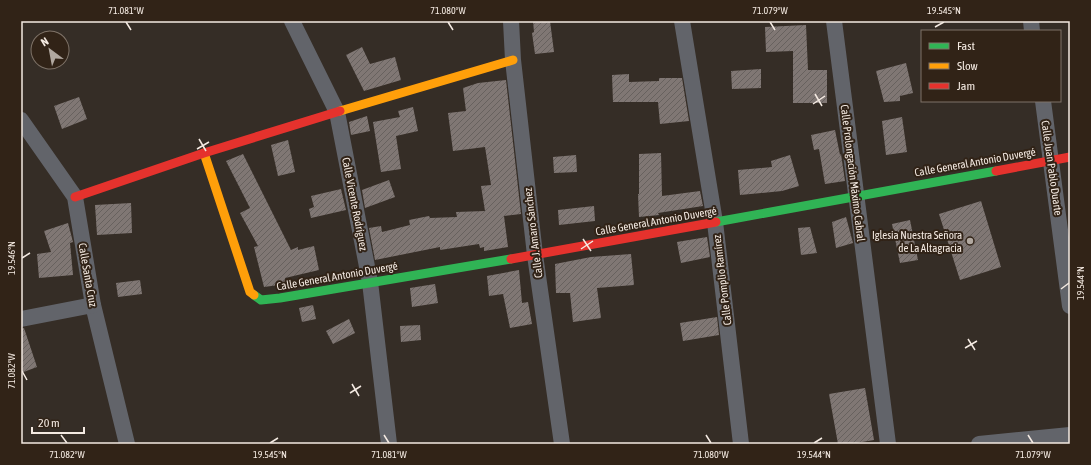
<svg xmlns="http://www.w3.org/2000/svg" width="1091" height="465" viewBox="0 0 1091 465" font-family="'Asap Condensed',sans-serif">
<defs>
<pattern id="building-hatch" width="6" height="6" patternUnits="userSpaceOnUse"><rect width="6" height="6" fill="#807774"/><path d="M-1 1l2-2M0 6l6-6M5 7l2-2" fill="none" stroke="#67615e"/></pattern>
</defs>
<rect width="100%" height="100%" fill="#352d26"/>
<!-- building -->
<g fill="url(#building-hatch)">
<polygon points="533,21 550,21 554,52 535,54 532,33 534,32"/>
<polygon points="806,25 808,70 827,70 827,103 793,103 793,51 766,52 765,27"/>
<polygon points="362,47 370,64 395,57 401,80 364,91 346,55"/>
<polygon points="906,63 913,93 900,96 900,101 884,102 876,71"/>
<polygon points="761,69 761,88 732,89 731,71"/>
<polygon points="629,74 629,82 659,81 659,78 682,78 689,121 660,124 658,102 613,102 612,75"/>
<polygon points="506,80 521,214 504,216 508,247 484,251 484,247 480,248 479,244 440,250 440,247 375,260 369,228 381,226 382,232 410,225 409,220 429,216 430,218 457,217 456,212 485,211 481,186 491,185 485,147 453,151 448,113 466,111 463,88 478,83"/>
<polygon points="79,97 87,119 62,129 54,106"/>
<polygon points="413,107 418,131 396,136 401,169 381,172 373,122 400,117 398,111"/>
<polygon points="367,116 370,131 351,135 349,122"/>
<polygon points="902,117 907,152 886,155 882,121"/>
<polygon points="835,130 840,155 841,154 845,181 825,184 819,149 814,150 811,135"/>
<polygon points="288,140 295,172 278,176 271,145"/>
<polygon points="661,153 662,196 700,191 703,206 658,213 659,215 639,217 638,194 639,194 639,154"/>
<polygon points="243,154 291,250 298,247 298,250 314,246 319,270 285,278 286,284 264,287 254,247 258,246 240,213 250,208 226,161"/>
<polygon points="576,155 577,172 554,173 553,157"/>
<polygon points="790,155 799,186 782,191 740,195 738,170 772,167 771,161"/>
<polygon points="389,180 395,197 365,208 362,190"/>
<polygon points="341,189 346,210 311,218 309,209 314,207 311,196"/>
<polygon points="981,201 1001,267 960,280 939,214"/>
<polygon points="131,203 132,233 97,235 95,205"/>
<polygon points="594,206 595,221 559,225 558,210"/>
<polygon points="846,217 853,243 836,248 832,222"/>
<polygon points="910,220 918,260 900,263 892,224"/>
<polygon points="68,223 73,242 70,243 73,275 39,278 37,254 51,252 44,231"/>
<polygon points="810,227 817,253 801,255 798,228"/>
<polygon points="707,237 710,257 681,263 677,242"/>
<polygon points="631,254 634,285 597,288 601,318 573,322 570,293 556,293 555,264 591,257"/>
<polygon points="519,270 522,303 528,302 532,324 510,328 503,294 489,296 487,276"/>
<polygon points="140,280 142,294 118,297 116,283"/>
<polygon points="435,284 438,303 412,307 410,288"/>
<polygon points="313,305 316,319 302,322 299,308"/>
<polygon points="717,317 719,335 683,341 680,323"/>
<polygon points="349,319 355,333 333,344 326,331"/>
<polygon points="420,325 421,340 401,342 400,326"/>
<polygon points="24,328 37,367 21,373 21,329"/>
<polygon points="865,388 874,440 850,444 838,444 829,394"/>
</g>
<g fill="none" stroke-linecap="round" stroke-linejoin="round">
<!-- street -->
<g stroke="#62646a" stroke-width="16">
<polyline points="292,21 337,112 370,282 389,444"/>
<polyline points="511,21 513,60 535,255 562,444"/>
<polyline points="682,21 715,222 741,444"/>
<polyline points="834,21 888,444"/>
<polyline points="1031,21 1032,31"/>
<polyline points="1043,101 1070,306"/>
<polyline points="21,120 75,197 93,305 127,444"/>
<polyline points="21,319 93,305"/>
<polyline points="979,444 1070,435"/>
</g>
<!-- fast -->
<g stroke="#30b455" stroke-width="9">
<polyline points="716,222 996,171"/>
<polyline points="254,295 261,300 280,298 511,259"/>
</g>
<!-- slow -->
<g stroke="#ff9f0a" stroke-width="9">
<polyline points="340,111 513,60"/>
<polyline points="204,153 250,292 254,295"/>
</g>
<!-- jam -->
<g stroke="#e5322d" stroke-width="9">
<polyline points="996,171 1070,157"/>
<polyline points="75,197 204,153 340,111"/>
<polyline points="511,259 716,222"/>
</g>
</g>
<!-- ticks -->
<path fill="none" stroke="#f4eae2" stroke-width="1.5" d="M126,22L131,30M448,22L453,30M770,22L775,30M935,27L944,22M815,94L822,106M813,104L825,96M199,139L206,151M197,149L209,142M583,239L591,251M581,249L593,241M22,258L30,253M1061,289L1069,283M968,339L975,350M965,348L977,341M22,371L27,380M352,384L359,396M350,393L361,386M61,435L67,443M384,435L389,443M706,435L711,443M1028,435L1033,443M270,443L278,438M814,443L822,438"/>
<!-- markers -->
<circle fill="#b1a8a0" stroke="#312317" stroke-width="1.5" cx="970" cy="241" r="4"/>
<g text-anchor="middle" dominant-baseline="central" stroke-width="4" stroke-linejoin="round" paint-order="stroke">
<!-- street labels -->
<g font-size="11" fill="#f4eae2" stroke="#312317">
<text transform="translate(975 162) rotate(-10)">Calle General Antonio Duvergé</text>
<text transform="translate(1052 168) rotate(82)">Calle Juan Pablo Duarte</text>
<text transform="translate(853 173) rotate(83)">Calle Prolongación Máximo Cabral</text>
<text transform="translate(355 204) rotate(79)">Calle Vicente Rodríguez</text>
<text transform="translate(656 221) rotate(-10)">Calle General Antonio Duvergé</text>
<text transform="translate(533 233) rotate(-97)">Calle J. Amaro Sánchez</text>
<text transform="translate(88 275) rotate(80)">Calle Santa Cruz</text>
<text transform="translate(337 276) rotate(-10)">Calle General Antonio Duvergé</text>
<text transform="translate(722 280) rotate(-97)">Calle Pomplio Ramírez</text>
</g>
<!-- poi labels -->
<g font-size="11" fill="#f4eae2" stroke="#312317" text-anchor="end">
<text x="962" y="235">Iglesia Nuestra Señora<tspan x="962" dy="13">de La Altagracia</tspan></text>
</g>
</g>
<!-- border -->
<rect width="1091" height="465" fill="none" stroke="#312317" stroke-width="44"/>
<!-- legend -->
<rect x="921" y="30" width="140" height="72" fill="#312317" stroke="#7f7368"/>
<rect x="929" y="43" width="20" height="6" fill="#30b455" stroke="#7f7368"/>
<text x="957" y="50" font-size="12" fill="#f4eae2">Fast</text>
<rect x="929" y="63" width="20" height="6" fill="#ff9f0a" stroke="#7f7368"/>
<text x="957" y="70" font-size="12" fill="#f4eae2">Slow</text>
<rect x="929" y="83" width="20" height="6" fill="#e5322d" stroke="#7f7368"/>
<text x="957" y="90" font-size="12" fill="#f4eae2">Jam</text>
<!-- north arrow -->
<g transform="translate(50 50) rotate(328)"><circle r="19" fill="#312317" stroke="#7f7368"/>
<path d="M0-3L7 15L0 10L-7 15Z" fill="#b1a8a0"/>
<text y="-6" font-size="11" font-weight="bold" text-anchor="middle" fill="#f4eae2">N</text>
</g>
<!-- scale -->
<path d="M32 427v6h52v-6" fill="none" stroke="#f4eae2" stroke-width="2"/>
<text x="38" y="427" font-size="12" fill="#f4eae2" stroke="#312317" stroke-width="3" paint-order="stroke">20 m</text>
<rect x="22" y="22" width="1047" height="421" fill="none" stroke="#f4eae2" stroke-width="1.5"/>
<g font-size="10" text-anchor="middle" fill="#f4eae2">
<text x="126" y="14">71.081°W</text>
<text x="448" y="14">71.080°W</text>
<text x="770" y="14">71.079°W</text>
<text x="944" y="14">19.545°N</text>
<text transform="translate(11 258) rotate(-90)" y="4">19.546°N</text>
<text transform="translate(1080 283) rotate(-90)" y="4">19.544°N</text>
<text transform="translate(11 371) rotate(-90)" y="4">71.082°W</text>
<text x="67" y="458">71.082°W</text>
<text x="270" y="458">19.545°N</text>
<text x="389" y="458">71.081°W</text>
<text x="711" y="458">71.080°W</text>
<text x="814" y="458">19.544°N</text>
<text x="1033" y="458">71.079°W</text>
</g>
</svg>
